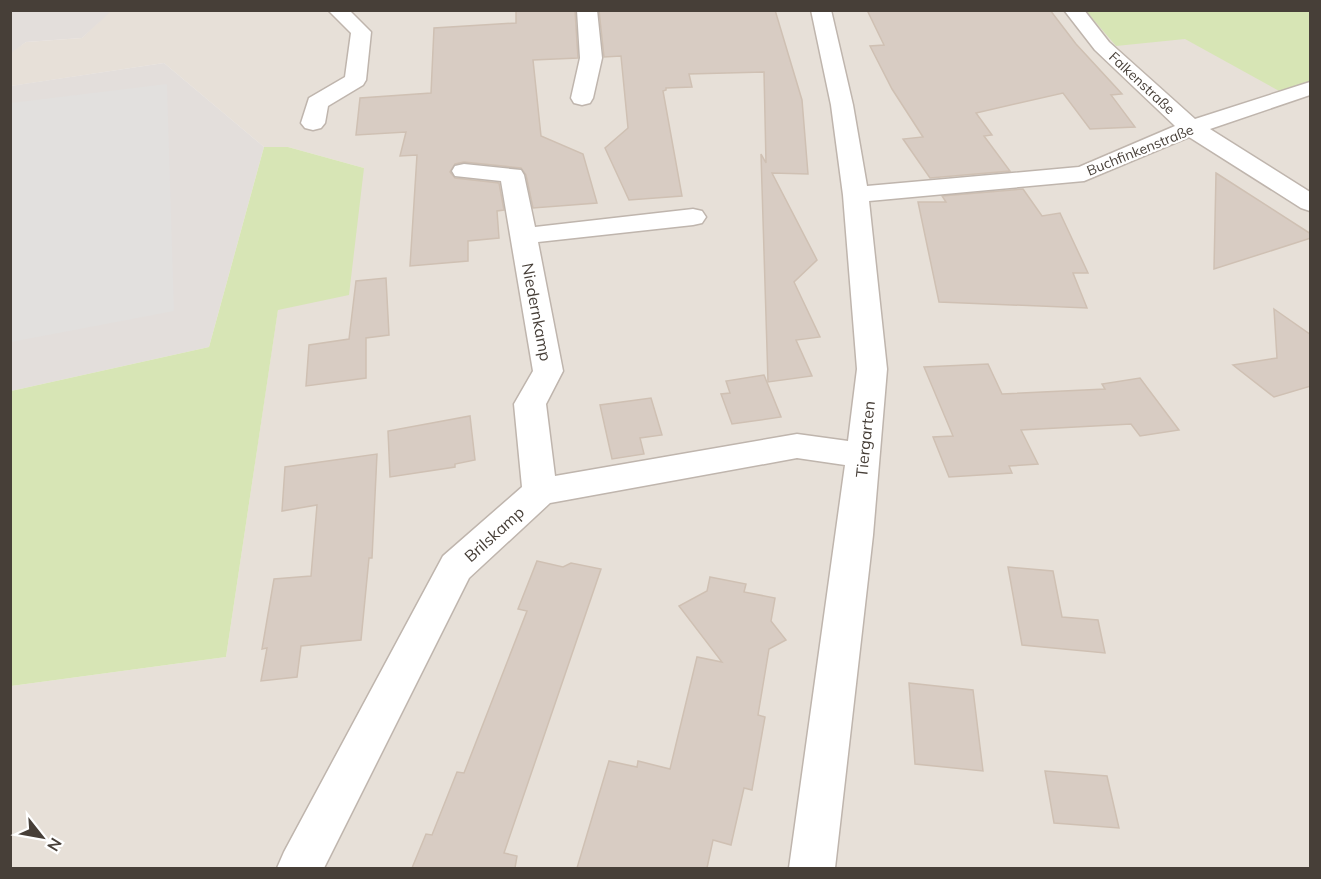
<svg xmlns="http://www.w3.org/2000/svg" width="1321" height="879" viewBox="0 0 1321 879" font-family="Mulish,sans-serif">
<rect width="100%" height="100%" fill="#f4efea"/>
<!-- residential -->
<polygon fill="#e7e0d8" points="111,10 1310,11 1310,868 11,868 11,686 226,657 278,309 364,168 288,147 264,147 164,63 11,86 10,53 26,42 82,38"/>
<!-- industrial -->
<g fill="#e3dedb">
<polygon points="11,10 111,10 111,11 82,38 26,42 11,53"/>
<polygon points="164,63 264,147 209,347 11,391 10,86"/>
</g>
<!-- green -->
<g fill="#d7e5b5">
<polygon points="1086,11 1310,11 1310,82 1281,92 1185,39 1116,46"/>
<polygon points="264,147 288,147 364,168 349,295 278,310 226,657 11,686 11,391 209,347"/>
</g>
<!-- parking -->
<polygon fill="#e2e0de" points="167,84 174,311 11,342 11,103"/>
<!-- building -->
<g fill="#d8ccc3" stroke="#cfc0b3" stroke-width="1.5">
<polygon points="516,10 575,10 578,58 533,60 541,136 583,154 597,203 533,208 526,175 521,168 464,162 455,164 450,172 455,178 499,183 504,210 497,211 499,238 468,241 468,261 410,266 417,155 400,156 406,132 356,135 360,98 431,93 434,28 516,23"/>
<polygon points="599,10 775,10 802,100 808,174 772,173 817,260 794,282 820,337 796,340 812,376 768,382 761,154 766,163 764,72 689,74 692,87 666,88 666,90 663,91 682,196 629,200 605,148 628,128 621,56 604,57"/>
<polygon points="867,10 1050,10 1076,44 1122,94 1111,95 1135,127 1090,129 1063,93 976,113 992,135 984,136 1010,171 930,178 903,139 923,137 892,89 870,46 884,45"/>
<polygon points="1216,173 1311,234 1311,238 1214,269"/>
<polygon points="1023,189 1042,216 1060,213 1088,273 1073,273 1087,308 939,302 918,202 946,202 942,196"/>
<polygon points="386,278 389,335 366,338 366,378 306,386 309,345 349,339 356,281"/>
<polygon points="1274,309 1311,335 1311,386 1274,397 1233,365 1277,358"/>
<polygon points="988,364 1002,394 1105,389 1102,384 1140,378 1179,430 1140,436 1131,424 1021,430 1038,464 1009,466 1012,473 949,477 933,437 953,436 924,367"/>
<polygon points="764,375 781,417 732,424 721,394 730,393 726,381"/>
<polygon points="651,398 662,435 640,438 644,454 612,459 600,405"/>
<polygon points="470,416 475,460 455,464 455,467 390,477 388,431"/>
<polygon points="377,454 372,558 369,558 361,640 301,646 297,677 261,681 267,648 262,649 274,579 311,576 317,505 282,511 285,467"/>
<polygon points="537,561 563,567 571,563 601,569 504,853 517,856 515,868 412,868 426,834 432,835 457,772 464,773 527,611 518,609"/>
<polygon points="1008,567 1053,571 1062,617 1098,620 1105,653 1022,645"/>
<polygon points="710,577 746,584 744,592 775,598 771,621 786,640 769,649 758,715 765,717 752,790 744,788 731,845 713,840 707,868 577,868 609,761 637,767 638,761 670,769 697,657 722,662 679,606 707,591"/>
<polygon points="909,683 973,690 983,771 915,764"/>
<polygon points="1045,771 1107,776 1119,828 1054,823"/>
</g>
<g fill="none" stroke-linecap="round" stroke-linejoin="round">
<defs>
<g id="minor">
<polygon points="328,10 349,10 371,32 366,80 363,85 328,106 325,123 321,128 313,130 305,128 301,123 309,98 345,77 351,33"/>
<polygon points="577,10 597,10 602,58 593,98 590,103 582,105 574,103 571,98 580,58"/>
<polygon points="811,10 831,10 853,105 867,186 1079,167 1175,126 1095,50 1064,10 1084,10 1109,42 1195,119 1310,82 1310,95 1210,129 1310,192 1310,211 1301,208 1189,137 1084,181 869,201 887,369 873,535 835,868 789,868 845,465 797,458 550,503 469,578 324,868 277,868 284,852 443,556 522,487 514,404 533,371 501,181 455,176 452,171 455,166 464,164 521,170 524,175 535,227 693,209 702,211 706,217 702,223 693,225 538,242 563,371 546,404 555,476 797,434 848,441 857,369 843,195 831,105"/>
</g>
</defs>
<!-- minor casing -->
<use href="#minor" stroke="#bfb5ad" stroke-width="3"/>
<!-- minor -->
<use href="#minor" fill="#fff" fill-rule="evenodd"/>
</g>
<g text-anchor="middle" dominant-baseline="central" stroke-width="4.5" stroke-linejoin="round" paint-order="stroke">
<!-- far-street labels -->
<g font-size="14" fill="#473f38" stroke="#fff">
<text transform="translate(1142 83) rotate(43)">Falkenstraße</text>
<text transform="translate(1140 150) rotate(-22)">Buchfinkenstraße</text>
</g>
<!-- street labels -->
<g font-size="16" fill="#473f38" stroke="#fff">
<text transform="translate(537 312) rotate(79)">Niedernkamp</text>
<text transform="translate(865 439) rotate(-84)">Tiergarten</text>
<text transform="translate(494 534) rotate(-42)">Brilskamp</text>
</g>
</g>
<!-- border -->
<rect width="1321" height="879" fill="none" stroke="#473f38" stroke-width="24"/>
<!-- north arrow -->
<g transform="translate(42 837) rotate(121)" stroke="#ffffff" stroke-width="4.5" paint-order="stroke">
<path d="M0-4.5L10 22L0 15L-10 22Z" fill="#473f38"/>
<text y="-9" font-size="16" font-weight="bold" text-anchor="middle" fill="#473f38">N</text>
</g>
</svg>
